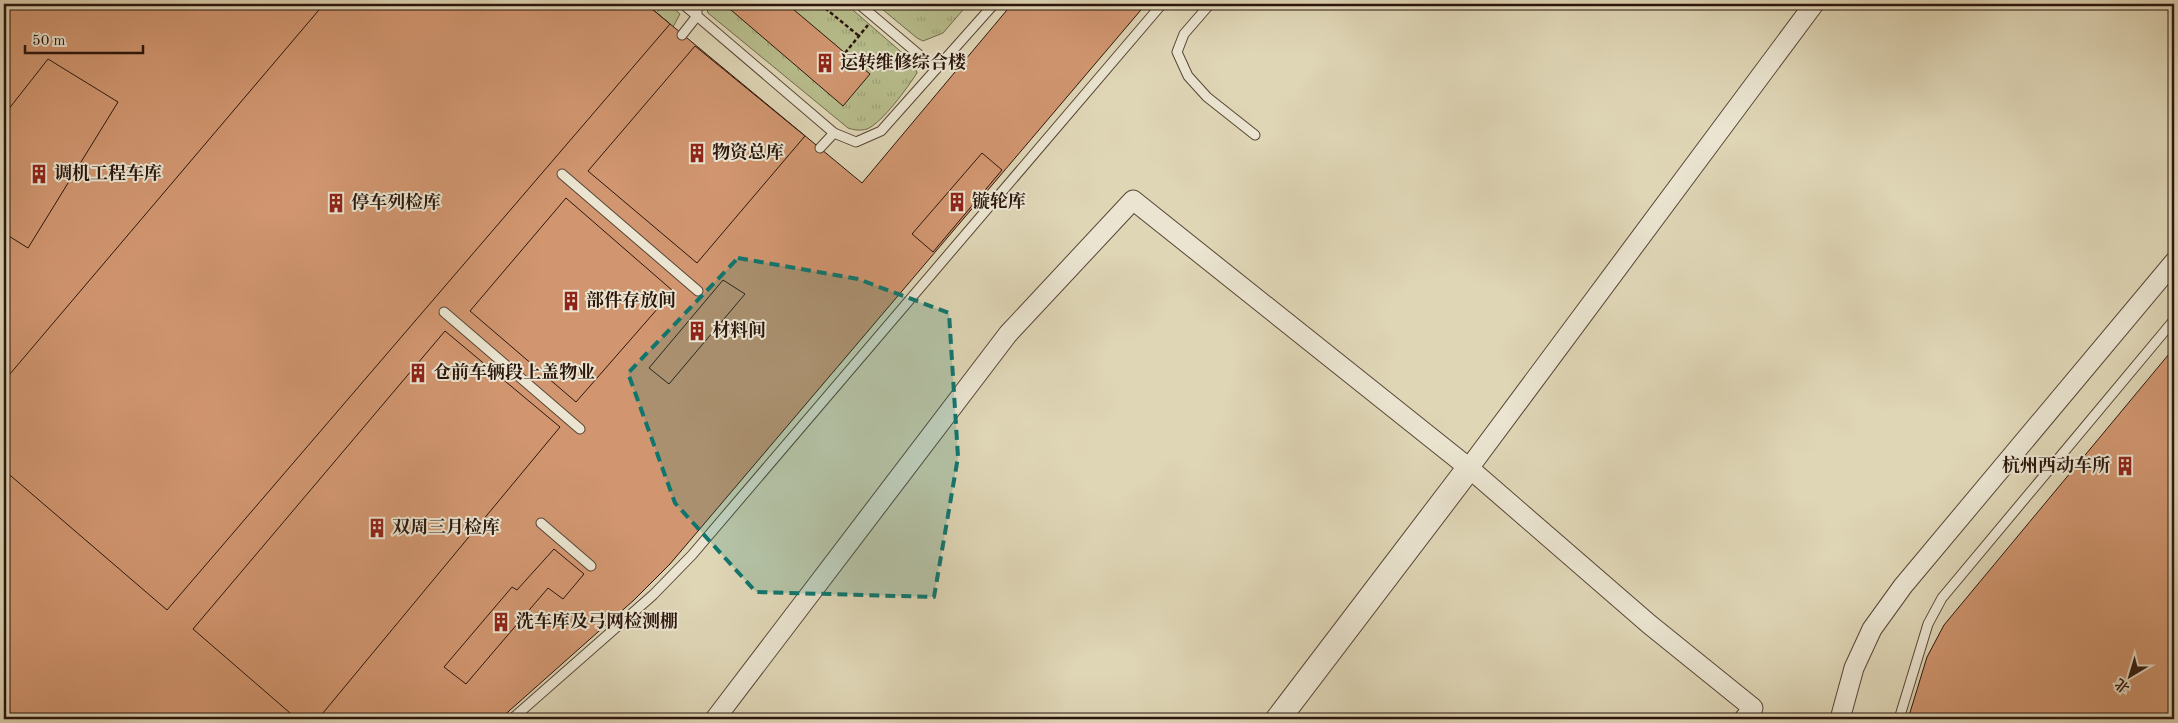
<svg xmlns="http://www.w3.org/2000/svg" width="2178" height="723" viewBox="0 0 2178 723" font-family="'Old Standard TT','Noto Serif SC',serif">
<defs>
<pattern id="grass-tufts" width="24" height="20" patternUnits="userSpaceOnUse" patternTransform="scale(1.25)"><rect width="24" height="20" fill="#b7bc8b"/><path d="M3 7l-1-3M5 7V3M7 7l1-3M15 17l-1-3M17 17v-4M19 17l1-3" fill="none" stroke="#9ea177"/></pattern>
</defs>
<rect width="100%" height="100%" fill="#dfd6b6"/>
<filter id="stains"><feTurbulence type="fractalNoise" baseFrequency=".004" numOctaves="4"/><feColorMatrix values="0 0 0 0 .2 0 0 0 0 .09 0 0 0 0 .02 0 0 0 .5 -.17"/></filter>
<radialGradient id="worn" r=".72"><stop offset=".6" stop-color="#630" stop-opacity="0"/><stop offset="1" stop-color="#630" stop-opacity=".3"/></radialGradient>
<!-- grass -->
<g fill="url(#grass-tufts)" stroke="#71684c">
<polygon points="664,4 669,4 680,14 673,27 656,13"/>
<path d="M706,4H846L915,64L917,73C908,87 882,123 867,129C860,131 854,130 848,128L708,13Z"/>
<polygon points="876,4 968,4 943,33 923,41 917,38"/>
</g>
<!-- building -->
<g fill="#d19670" stroke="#2b150c">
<polygon points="12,4 646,4 862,183 1012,4 1146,4 670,564 634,600 500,719 4,719 4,13"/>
<polygon points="324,4 646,4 670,24 167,610 4,470 4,381"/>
<polygon points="724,4 787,4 870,74 843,106"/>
<polygon points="695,46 805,136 697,263 588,171"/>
<polygon points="48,59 118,102 28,248 4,233 4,115"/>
<polygon points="982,153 1002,170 933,252 912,234"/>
<polygon points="566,198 673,291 576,402 470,311"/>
<polygon points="723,280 745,294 669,384 649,368"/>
<polygon points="445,331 560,427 318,719 297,719 193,629"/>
<polygon points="2174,348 2174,719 1908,719 1927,657 1944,625"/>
<polygon points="554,549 584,574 563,599 548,588 466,684 444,667 512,587 517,590"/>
</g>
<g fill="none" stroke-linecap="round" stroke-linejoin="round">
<defs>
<g id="service">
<polyline points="683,4 834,133 820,148"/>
<polyline points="859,4 936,69"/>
<polyline points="1210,4 1184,34 1177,52 1188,76 1207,97 1255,135"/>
<polyline points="682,35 697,16 697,4"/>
<polyline points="834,133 856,142 881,131 994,4"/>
<polyline points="562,174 698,291"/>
<polyline points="444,312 580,429"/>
<polyline points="541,523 591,566"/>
<polyline points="512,719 653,595 692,555 1162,4"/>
<polyline points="1899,719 1928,624 1942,598 2174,320"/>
</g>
<g id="minor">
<polyline points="1469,468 1814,4"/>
<polyline points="715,719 1008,334 1133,200 1469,468 1649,624 1753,708 1744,719"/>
<polyline points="1840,719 1854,668 1872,629 1903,586 2174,262"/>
</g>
<polyline id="tertiary" points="1278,719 1469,468"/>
</defs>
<!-- service casing -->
<use href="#service" stroke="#584536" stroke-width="11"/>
<!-- minor casing -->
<use href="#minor" stroke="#584536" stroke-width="21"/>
<!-- tertiary casing -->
<use href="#tertiary" stroke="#584536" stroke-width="26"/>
<!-- path -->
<g stroke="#2b150c" stroke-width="2.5" stroke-dasharray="4 2.5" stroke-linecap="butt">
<polyline points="820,4 859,36"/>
<polyline points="845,53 868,25"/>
</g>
<!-- service -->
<use href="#service" stroke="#eae4d0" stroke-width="9"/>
<!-- minor -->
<use href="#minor" stroke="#eae4d0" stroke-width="19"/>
<!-- tertiary -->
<use href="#tertiary" stroke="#eae4d0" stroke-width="24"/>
</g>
<!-- marked area -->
<path fill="#0f766e" fill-opacity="0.2" stroke="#0f766e" stroke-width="4" stroke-dasharray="10 6" stroke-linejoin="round" d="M738,258L858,279L949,313L958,457L934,597L756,592L675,503L628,373Z"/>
<!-- icons -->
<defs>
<symbol id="building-bare" viewBox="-9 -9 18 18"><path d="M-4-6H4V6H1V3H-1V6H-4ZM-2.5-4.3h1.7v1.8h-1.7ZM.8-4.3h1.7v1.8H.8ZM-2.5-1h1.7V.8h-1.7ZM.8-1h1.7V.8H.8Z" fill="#8f2418" stroke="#eae4d0" stroke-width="2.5" paint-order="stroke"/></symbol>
</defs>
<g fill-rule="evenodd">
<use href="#building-bare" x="811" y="49" width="28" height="28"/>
<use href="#building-bare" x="683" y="139" width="28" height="28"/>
<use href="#building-bare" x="25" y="160" width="28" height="28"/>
<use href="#building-bare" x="943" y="188" width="28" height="28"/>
<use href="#building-bare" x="322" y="189" width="28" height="28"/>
<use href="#building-bare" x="557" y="287" width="28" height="28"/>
<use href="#building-bare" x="683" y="317" width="28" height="28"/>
<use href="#building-bare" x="404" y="359" width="28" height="28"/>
<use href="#building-bare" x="2111" y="452" width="28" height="28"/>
<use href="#building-bare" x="363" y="514" width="28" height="28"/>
<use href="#building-bare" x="487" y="608" width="28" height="28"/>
</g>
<g text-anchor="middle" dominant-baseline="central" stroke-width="4" stroke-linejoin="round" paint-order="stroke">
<!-- poi labels -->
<g font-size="18" font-weight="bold" fill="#2b150c" stroke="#eae4d0" text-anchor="start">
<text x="840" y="63">运转维修综合楼</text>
<text x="712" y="153">物资总库</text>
<text x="54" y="174">调机工程车库</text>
<text x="972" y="202">镟轮库</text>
<text x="351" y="203">停车列检库</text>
<text x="586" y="301">部件存放间</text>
<text x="712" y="331">材料间</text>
<text x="433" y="373">仓前车辆段上盖物业</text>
<text x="2110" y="466" text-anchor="end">杭州西动车所</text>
<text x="392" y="528">双周三月检库</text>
<text x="516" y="622">洗车库及弓网检测棚</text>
</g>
</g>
<!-- margin -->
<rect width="2178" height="723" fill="none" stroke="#dfd6b6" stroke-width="20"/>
<rect x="5" y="5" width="2168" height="713" fill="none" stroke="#2b150c" stroke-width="2.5"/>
<rect x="10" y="10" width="2158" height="703" fill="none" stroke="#2b150c"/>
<!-- north arrow -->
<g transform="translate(2130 676) rotate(218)" stroke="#eae4d0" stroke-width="4" paint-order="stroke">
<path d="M0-4L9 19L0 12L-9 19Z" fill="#2b150c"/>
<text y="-8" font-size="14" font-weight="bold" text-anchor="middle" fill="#2b150c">北</text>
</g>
<!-- scale -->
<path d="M25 45v8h118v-8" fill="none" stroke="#2b150c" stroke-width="2.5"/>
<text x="32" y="45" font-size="15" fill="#2b150c" stroke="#eae4d0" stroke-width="4" paint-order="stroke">50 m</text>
<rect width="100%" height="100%" filter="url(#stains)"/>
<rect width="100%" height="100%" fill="url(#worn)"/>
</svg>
